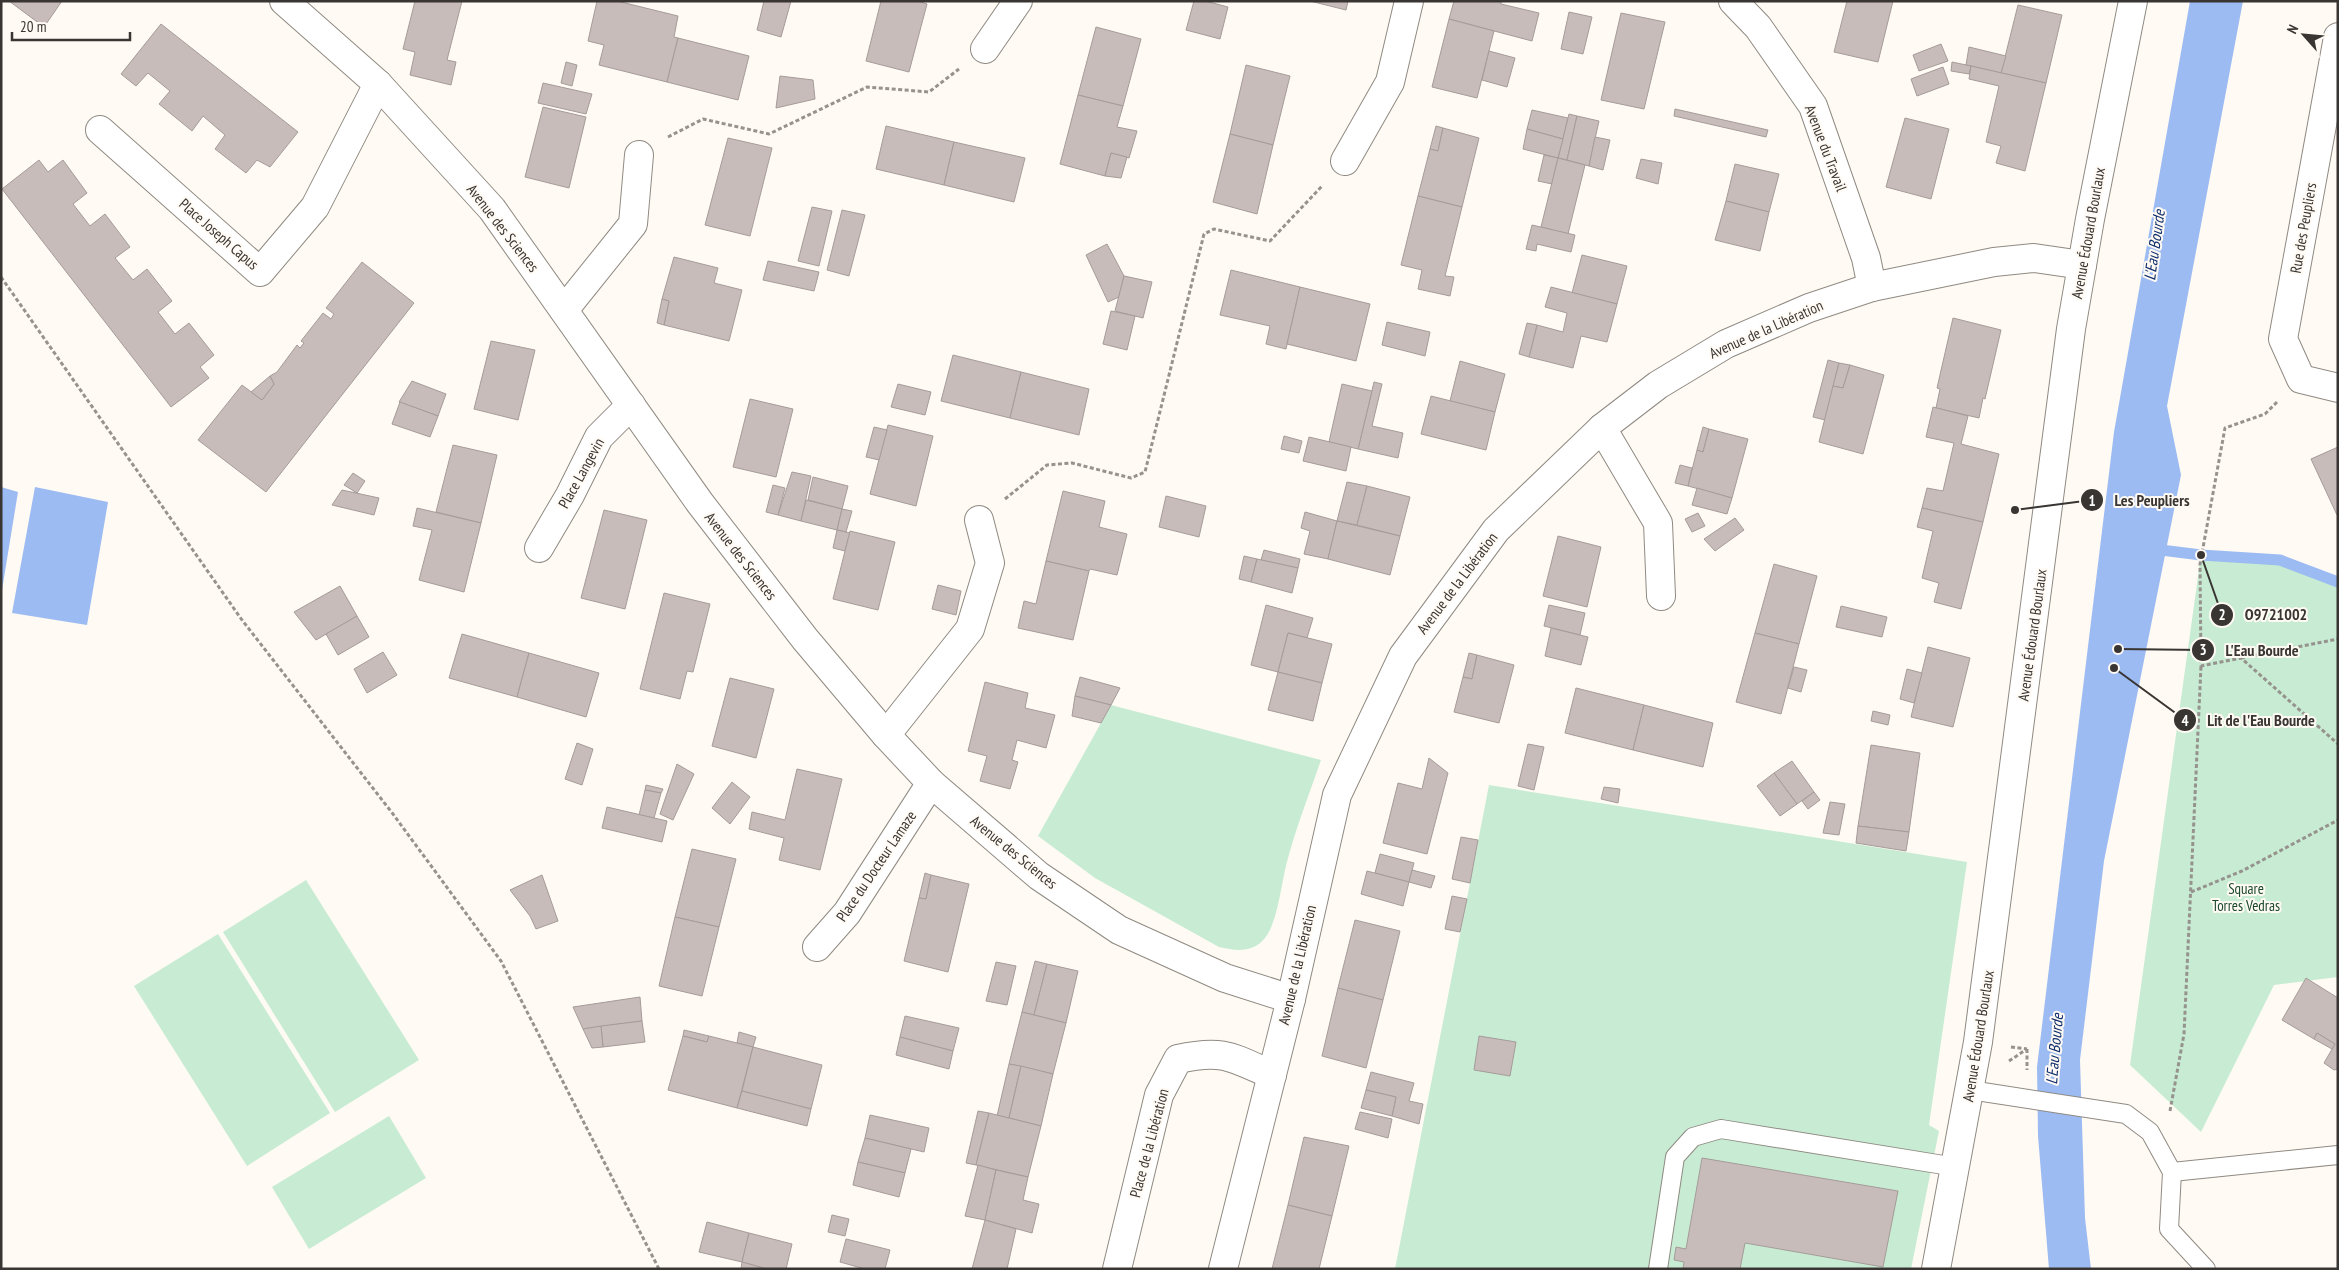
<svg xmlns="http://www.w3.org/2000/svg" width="2339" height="1270" viewBox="0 0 2339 1270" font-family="'PT Sans Narrow',sans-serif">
<rect width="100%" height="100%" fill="#fffaf3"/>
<!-- green -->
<g fill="#c7ecd3">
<polygon points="2201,555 2280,560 2338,582 2338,977 2274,985 2201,1132 2130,1065"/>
<path d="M1111,705L1321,760C1310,792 1297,825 1288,858C1282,878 1278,923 1265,938C1253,953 1236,951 1219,947L1095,878L1038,836Z"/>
<polygon points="1489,785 1967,862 1929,1125 1939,1131 1911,1269 1395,1269"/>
<polygon points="306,880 419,1060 335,1112 223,932"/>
<polygon points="218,934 330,1113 247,1166 134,986"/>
<polygon points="389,1116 426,1178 309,1249 272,1187"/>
</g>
<!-- water -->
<g fill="#9cbbf2">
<polygon points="2190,1 2243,1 2167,406 2181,475 2104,861 2080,1060 2085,1218 2091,1269 2049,1269 2038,1136 2037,1067 2114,432"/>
<polygon points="1,487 18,492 1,596"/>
<polygon points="35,487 108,502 87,625 12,613"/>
</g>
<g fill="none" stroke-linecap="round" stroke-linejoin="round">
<!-- stream -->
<polyline stroke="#9cbbf2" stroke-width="11" points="2153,549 2201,555 2280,560 2338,582"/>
</g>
<!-- building -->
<g fill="#c7bcba" stroke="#a59b99">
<polygon points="9,1 62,1 44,27"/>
<polygon points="415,1 462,1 447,60 456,62 451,85 410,75 415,52 403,49"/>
<polygon points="597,1 617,1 678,16 674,37 678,38 667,82 599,65 604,45 588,41"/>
<polygon points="764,1 791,1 781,37 757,30"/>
<polygon points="881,1 918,1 927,4 909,72 866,61"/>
<polygon points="1194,1 1205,1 1228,7 1220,39 1186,30"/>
<polygon points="1310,1 1348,1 1346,10"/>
<polygon points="1454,1 1501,1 1501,4 1539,13 1532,41 1449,19"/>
<polygon points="1847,1 1893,1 1878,62 1834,52"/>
<polygon points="2018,5 2062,15 2046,83 2001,73"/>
<polygon points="1569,12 1592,17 1583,54 1561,49"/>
<polygon points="1621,13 1665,22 1644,109 1601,100"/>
<polygon points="1449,19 1494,31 1477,98 1432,87"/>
<polygon points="161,24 298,132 270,167 257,160 246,173 215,149 225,135 203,116 192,131 159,104 170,91 148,73 136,86 121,74"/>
<polygon points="1096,27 1141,39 1123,106 1078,95"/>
<polygon points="678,38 749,56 738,100 667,82"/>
<polygon points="1941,44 1948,61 1919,71 1913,55"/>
<polygon points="1969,47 2006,56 2001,73 1966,65"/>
<polygon points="1489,51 1515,58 1507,87 1482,80"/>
<polygon points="566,62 577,65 572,86 561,83"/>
<polygon points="1952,62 1971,66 1969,74 1951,71"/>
<polygon points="1246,65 1290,76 1273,145 1230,134"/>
<polygon points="1971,66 2046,83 2025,171 1996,163 2001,146 1986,142 1999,86 1969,79"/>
<polygon points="1943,67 1949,84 1917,96 1911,79"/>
<polygon points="780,76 813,80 815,99 776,108"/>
<polygon points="543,83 592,94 586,114 538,103"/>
<polygon points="1078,95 1123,106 1117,127 1137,131 1129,158 1111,153 1105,176 1060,164"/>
<polygon points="543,107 586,117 569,188 525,177"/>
<polygon points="1675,109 1768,130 1766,137 1674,116"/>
<polygon points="1532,110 1568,118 1563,139 1527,129"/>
<polygon points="1569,114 1577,116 1567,160 1558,158"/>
<polygon points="1577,116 1599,121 1589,166 1567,160"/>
<polygon points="1905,118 1949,129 1931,199 1886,187"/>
<polygon points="886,126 954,142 944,185 876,169"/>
<polygon points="1436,126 1443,128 1438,151 1430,149"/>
<polygon points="1443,128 1479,138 1462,207 1418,196 1430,149 1438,151"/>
<polygon points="1527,129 1563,139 1558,158 1523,149"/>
<polygon points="1230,134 1273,145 1257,214 1213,202"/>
<polygon points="1595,137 1610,140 1603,170 1589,166"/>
<polygon points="728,138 772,148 750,236 705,225"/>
<polygon points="954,142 1025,158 1014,202 944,185"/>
<polygon points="1111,153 1127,157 1121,178 1105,176"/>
<polygon points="1544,155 1558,158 1552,184 1538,181"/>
<polygon points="1558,158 1585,165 1568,234 1541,227"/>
<polygon points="1641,159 1662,163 1658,184 1636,178"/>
<polygon points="39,160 48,172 63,160 87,193 73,204 90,226 105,214 130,247 115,258 133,280 147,269 172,301 158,312 175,334 189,323 214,355 200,367 209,378 171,407 2,189"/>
<polygon points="1735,164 1779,174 1769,212 1726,201"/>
<polygon points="1418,196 1462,207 1445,276 1454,277 1450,296 1418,289 1422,270 1401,265"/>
<polygon points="1726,201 1769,212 1760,251 1715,240"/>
<polygon points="812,207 832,211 819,266 798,261"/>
<polygon points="842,210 865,215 849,276 827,270"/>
<polygon points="1532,225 1575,235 1571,252 1537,244 1536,251 1526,249"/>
<polygon points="1107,244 1124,276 1119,297 1108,302 1086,255"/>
<polygon points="1582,255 1627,266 1617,304 1572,293"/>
<polygon points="674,257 718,268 714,283 742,290 729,341 664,325 669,301 662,299"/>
<polygon points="768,261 819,272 814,291 763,280"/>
<polygon points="362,262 414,303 266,492 198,440 242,385 262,400 274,384 270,376 277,372 297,345 300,348 304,343 301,341 323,313 331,319 334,314 326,308"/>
<polygon points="1231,270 1300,287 1286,349 1266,344 1270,326 1220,315"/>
<polygon points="1124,276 1152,282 1143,318 1115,311"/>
<polygon points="1300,287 1370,304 1356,361 1287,344"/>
<polygon points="1551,287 1617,304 1607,342 1581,336 1573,368 1529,357 1537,325 1563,332 1567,313 1545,307"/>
<polygon points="662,299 669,301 664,325 657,323"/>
<polygon points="1111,311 1135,316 1127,350 1103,344"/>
<polygon points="1953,318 2001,330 1985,399 1983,398 1979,418 1936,408 1940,389 1937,388"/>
<polygon points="1387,322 1430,332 1425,356 1382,345"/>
<polygon points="1527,323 1537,325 1529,357 1519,354"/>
<polygon points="491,341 535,350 518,420 474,409"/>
<polygon points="953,355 1021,372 1010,418 941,401"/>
<polygon points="1828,360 1839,363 1825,420 1813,417"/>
<polygon points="1460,361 1505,374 1495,412 1450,401"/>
<polygon points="1839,363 1850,365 1843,388 1833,386"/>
<polygon points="1850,365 1884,375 1863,454 1819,442 1833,386 1843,388"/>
<polygon points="1021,372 1089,389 1079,435 1010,418"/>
<polygon points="270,376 274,384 262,400 251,392"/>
<polygon points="412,381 446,394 438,416 399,402"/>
<polygon points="1374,382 1382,384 1372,426 1403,433 1398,458 1358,449"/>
<polygon points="898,384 931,392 925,415 891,407"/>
<polygon points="1342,384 1372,391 1358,449 1329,442"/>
<polygon points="1431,396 1495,412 1486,450 1421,434"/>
<polygon points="750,399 793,409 776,477 733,467"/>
<polygon points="400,402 438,416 430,437 392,424"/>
<polygon points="1933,407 1968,416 1961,444 1999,454 1983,522 1922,508 1927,488 1943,491 1954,443 1926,437"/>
<polygon points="888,425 933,436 916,506 870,494"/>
<polygon points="874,427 887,430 879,460 866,457"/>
<polygon points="1703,427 1709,429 1703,452 1697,450"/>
<polygon points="1709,429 1748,439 1732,498 1688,486 1697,450 1703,452"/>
<polygon points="1284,436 1302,441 1299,453 1281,449"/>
<polygon points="1309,437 1351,447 1346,471 1303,461"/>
<polygon points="453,445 497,455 481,523 436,512"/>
<polygon points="2338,447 2338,515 2337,515 2311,459"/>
<polygon points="1680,465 1692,468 1688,486 1675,483"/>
<polygon points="792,472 811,476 801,521 778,515"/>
<polygon points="353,473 365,481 357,493 344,485"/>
<polygon points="813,477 848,486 842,509 808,500"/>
<polygon points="1347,482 1367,486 1357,525 1337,521"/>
<polygon points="773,485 785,488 778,515 766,512"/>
<polygon points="1367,486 1410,497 1400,536 1357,525"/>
<polygon points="1697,488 1732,498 1727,514 1692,505"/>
<polygon points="342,490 379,498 374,515 332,505"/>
<polygon points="1063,491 1105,501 1099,527 1127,534 1117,575 1090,569 1089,571 1046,561"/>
<polygon points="1166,496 1206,506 1199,537 1159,527"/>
<polygon points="806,500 842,509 837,530 801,521"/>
<polygon points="417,508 481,523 464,592 419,580 432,530 413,526"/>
<polygon points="1922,508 1983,522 1961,609 1934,602 1939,583 1922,578 1933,531 1917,527"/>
<polygon points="842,509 852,511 846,532 837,530"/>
<polygon points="604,510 647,520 625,609 581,598"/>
<polygon points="1305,512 1337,521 1328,559 1304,554 1310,531 1301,528"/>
<polygon points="1698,513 1705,526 1692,532 1685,519"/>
<polygon points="1735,518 1744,530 1715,551 1704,539"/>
<polygon points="1337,521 1400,536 1390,575 1328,559"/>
<polygon points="837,530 850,533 845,551 833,548"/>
<polygon points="850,531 895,542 878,610 833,599"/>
<polygon points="1558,536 1601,547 1587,607 1543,596"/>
<polygon points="1264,550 1300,559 1298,568 1261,560"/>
<polygon points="1244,556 1257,559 1251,582 1239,579"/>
<polygon points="1257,559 1298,568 1292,593 1251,582"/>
<polygon points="1046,561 1089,571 1073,640 1018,628 1024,601 1036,604"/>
<polygon points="1774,564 1817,576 1799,644 1755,633"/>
<polygon points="938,585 961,591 956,615 932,609"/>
<polygon points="340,586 357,616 316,640 294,612"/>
<polygon points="664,593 710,604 693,672 687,671 680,699 640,689"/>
<polygon points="1266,605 1313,618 1307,638 1288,633 1278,672 1251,665"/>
<polygon points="1549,605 1585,613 1580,635 1544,626"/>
<polygon points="1841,606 1887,617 1882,637 1836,627"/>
<polygon points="357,616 369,637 338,655 326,634"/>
<polygon points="1551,628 1588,637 1581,665 1545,656"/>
<polygon points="1288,633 1332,644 1322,683 1278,672"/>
<polygon points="1755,633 1799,644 1781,714 1736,702"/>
<polygon points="462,634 529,653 517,697 449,678"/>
<polygon points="1928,647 1970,658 1953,727 1911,717"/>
<polygon points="383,652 397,675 367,693 354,669"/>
<polygon points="529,653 599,673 586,717 517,697"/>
<polygon points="1469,653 1477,655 1472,679 1463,677"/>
<polygon points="1477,655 1514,665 1499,723 1454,712 1463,677 1472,679"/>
<polygon points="1794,667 1807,670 1801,692 1788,688"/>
<polygon points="1907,669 1922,673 1914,703 1900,699"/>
<polygon points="1278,672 1322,683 1313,721 1268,710"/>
<polygon points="1080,677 1120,688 1111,705 1075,696"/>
<polygon points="730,678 774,689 756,758 712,746"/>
<polygon points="985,682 1028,693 1025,708 1055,715 1046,748 1017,740 1012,760 1018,762 1010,789 980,781 987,756 968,751"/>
<polygon points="1576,688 1644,705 1633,750 1565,733"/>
<polygon points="1075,696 1111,705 1101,723 1072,716"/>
<polygon points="1644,705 1713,723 1703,767 1633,750"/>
<polygon points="1873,711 1890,715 1888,725 1871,721"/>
<polygon points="577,743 593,749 582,785 565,779"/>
<polygon points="1528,744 1544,747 1534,790 1518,786"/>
<polygon points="1871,745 1920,753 1909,832 1858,826"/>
<polygon points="1429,758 1448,773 1427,854 1383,843 1398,783 1422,789"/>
<polygon points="1792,761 1814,792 1797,804 1774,773"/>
<polygon points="677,764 694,774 673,820 660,814"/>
<polygon points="797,769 842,779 820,870 779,860 784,838 749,829 752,812 785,820"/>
<polygon points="1774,773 1797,804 1780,816 1757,786"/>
<polygon points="732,782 750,797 730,824 712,808"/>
<polygon points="646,785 663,789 661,793 645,790"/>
<polygon points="1604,787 1620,789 1618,803 1601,799"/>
<polygon points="645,790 661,793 654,818 639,815"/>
<polygon points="1814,792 1820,800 1808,809 1802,801"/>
<polygon points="1830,802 1845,804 1839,835 1823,833"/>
<polygon points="607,807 667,821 662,842 602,828"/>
<polygon points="1858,826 1909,832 1906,851 1856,843"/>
<polygon points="1461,837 1478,840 1470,883 1452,879"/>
<polygon points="692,849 736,859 719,927 675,917"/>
<polygon points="1380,854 1414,863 1409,882 1375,873"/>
<polygon points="1412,870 1435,876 1431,888 1409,882"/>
<polygon points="1367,871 1409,882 1403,906 1361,894"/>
<polygon points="925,873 931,875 926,899 919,898"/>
<polygon points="542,875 558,921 536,929 530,916 510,890"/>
<polygon points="931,875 969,884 948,972 904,961 919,898 926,899"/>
<polygon points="1452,896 1467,899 1460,932 1445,929"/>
<polygon points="675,917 719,927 702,996 659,986"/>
<polygon points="1355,920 1400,931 1383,1000 1338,988"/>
<polygon points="1035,961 1047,964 1034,1015 1022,1012"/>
<polygon points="996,962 1016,966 1007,1005 986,1001"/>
<polygon points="1047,964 1078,971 1066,1023 1034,1015"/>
<polygon points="2306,978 2338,998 2338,1069 2334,1070 2324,1063 2335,1044 2317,1033 2314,1039 2282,1020"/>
<polygon points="1338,988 1383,1000 1366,1068 1322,1056"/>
<polygon points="640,997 642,1021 583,1029 573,1007"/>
<polygon points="1022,1012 1066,1023 1053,1074 1009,1064"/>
<polygon points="905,1016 959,1028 953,1051 900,1037"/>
<polygon points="642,1021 645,1042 603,1047 601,1026"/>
<polygon points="601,1026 603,1047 592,1048 583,1029"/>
<polygon points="684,1030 709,1036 707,1042 683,1036"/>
<polygon points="739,1032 756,1037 753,1047 737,1043"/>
<polygon points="2317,1033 2335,1044 2332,1049 2314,1039"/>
<polygon points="683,1036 707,1042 709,1036 753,1047 737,1108 668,1090"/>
<polygon points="1479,1036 1516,1042 1510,1076 1474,1070"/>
<polygon points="900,1037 953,1051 949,1069 896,1055"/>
<polygon points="753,1047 822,1065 811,1109 742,1091"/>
<polygon points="1009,1064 1021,1066 1009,1118 997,1116"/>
<polygon points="1021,1066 1053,1074 1041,1126 1009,1118"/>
<polygon points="1371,1072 1414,1083 1409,1101 1423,1104 1419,1124 1392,1116 1396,1097 1366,1090"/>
<polygon points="1366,1090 1396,1097 1392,1116 1361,1108"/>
<polygon points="742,1091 811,1109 807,1126 737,1108"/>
<polygon points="978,1111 989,1113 976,1165 966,1163"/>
<polygon points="1360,1112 1392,1119 1388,1138 1355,1129"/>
<polygon points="989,1113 1041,1126 1028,1177 976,1165"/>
<polygon points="870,1115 929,1128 924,1152 865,1138"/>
<polygon points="1304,1137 1349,1146 1332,1216 1288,1205"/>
<polygon points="865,1138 911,1149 905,1173 858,1162"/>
<polygon points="1702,1158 1898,1191 1883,1267 1745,1243 1740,1269 1683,1269 1684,1262 1674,1260 1676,1247 1686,1249"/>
<polygon points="858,1162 905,1173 899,1197 853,1185"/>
<polygon points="978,1165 996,1170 985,1220 965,1216"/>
<polygon points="996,1170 1028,1177 1023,1200 1039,1204 1032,1233 985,1220"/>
<polygon points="1288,1205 1332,1216 1319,1269 1272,1269"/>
<polygon points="832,1215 849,1219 845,1236 828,1232"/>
<polygon points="985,1220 1016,1229 1007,1269 972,1269"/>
<polygon points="707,1222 749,1233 742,1262 699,1252"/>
<polygon points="749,1233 792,1244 786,1269 767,1269 742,1262"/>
<polygon points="846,1239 890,1250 885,1269 865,1269 840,1262"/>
<polygon points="742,1262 767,1269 741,1269"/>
</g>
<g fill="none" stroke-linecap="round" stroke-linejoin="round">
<defs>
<g id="service">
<polyline points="1970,1090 2126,1114 2150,1132 2172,1172 2169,1229 2206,1269"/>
<polyline points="2172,1172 2338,1155"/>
<polyline points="1658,1269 1675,1157 1693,1137 1721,1129 1956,1167"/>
</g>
<g id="minor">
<polyline points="284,1 378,84 492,209 700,503 805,639 886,735 931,783 1039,876 1119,930 1225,978 1291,999"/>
<polyline points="1733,1 1758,27 1813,106 1866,258 1872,287"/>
<polyline points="2338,37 2283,339 2301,379 2338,388"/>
<polyline points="985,49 1018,1"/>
<polyline points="100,130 260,272 315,207 378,84"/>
<polyline points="1345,161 1390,82 1409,1"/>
<polyline points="564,310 633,224 639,155"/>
<polyline points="1602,428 1658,523 1661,596"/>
<polyline points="539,548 570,495 599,437 631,405"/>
<polyline points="886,735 970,629 990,563 979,520"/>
<polyline points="817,947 847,913 931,783"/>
<path d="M1117,1269L1159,1095L1178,1059C1223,1049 1232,1057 1272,1075"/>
<polyline points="1223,1269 1291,999 1337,795 1403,656 1496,530 1602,428 1658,385 1726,344 1809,308 1872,287 1994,262 2034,258 2082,265"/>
</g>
<polyline id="tertiary" points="1936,1269 1978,1042 2071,329 2090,219 2133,1"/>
</defs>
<!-- service casing -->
<use href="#service" stroke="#8f8a82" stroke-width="20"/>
<!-- minor casing -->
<use href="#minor" stroke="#8f8a82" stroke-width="30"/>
<!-- tertiary casing -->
<use href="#tertiary" stroke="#8f8a82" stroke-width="30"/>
<!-- path -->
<g stroke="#96928d" stroke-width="3" stroke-dasharray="4 2.5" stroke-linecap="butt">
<polyline points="668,137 703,119 769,134 867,87 929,92 959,69"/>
<polyline points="1,277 242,620 393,814 501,961 659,1269"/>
<polyline points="2277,402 2265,414 2225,428 2200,564 2201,666 2241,658 2338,744"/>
<polyline points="1005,499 1047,465 1072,463 1131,478 1145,472 1204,234 1214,229 1270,241 1323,185"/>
<polyline points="2241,658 2338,639"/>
<polyline points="2191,892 2242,871 2338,820"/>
<polyline points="2011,1047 2027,1049"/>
<polyline points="2027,1049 2027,1070"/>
<polyline points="2009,1061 2027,1049"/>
<polyline points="2170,1111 2184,1034 2201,666"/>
</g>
<!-- service -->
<use href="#service" stroke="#fff" stroke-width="18"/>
<!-- minor -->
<use href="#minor" stroke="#fff" stroke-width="28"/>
<!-- tertiary -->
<use href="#tertiary" stroke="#fff" stroke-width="28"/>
</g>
<g text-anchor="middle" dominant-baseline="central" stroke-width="4" stroke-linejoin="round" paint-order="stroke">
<!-- street labels -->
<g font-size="15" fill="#383532" stroke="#fffaf3">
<text transform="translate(1826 148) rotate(69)">Avenue du Travail</text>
<text transform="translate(503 228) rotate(52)">Avenue des Sciences</text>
<text transform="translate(2303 228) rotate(-80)">Rue des Peupliers</text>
<text transform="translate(2088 233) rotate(-80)">Avenue Édouard Bourlaux</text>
<text transform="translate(219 234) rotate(41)">Place Joseph Capus</text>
<text transform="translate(1766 329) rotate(-24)">Avenue de la Libération</text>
<text transform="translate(581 473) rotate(-61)">Place Langevin</text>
<text transform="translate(741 556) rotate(52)">Avenue des Sciences</text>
<text transform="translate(1457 583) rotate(-53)">Avenue de la Libération</text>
<text transform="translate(2032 635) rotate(-82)">Avenue Édouard Bourlaux</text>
<text transform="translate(1014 852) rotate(39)">Avenue des Sciences</text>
<text transform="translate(876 866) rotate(-56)">Place du Docteur Lamaze</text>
<text transform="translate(1297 965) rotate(-77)">Avenue de la Libération</text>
<text transform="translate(1978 1036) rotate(-81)">Avenue Édouard Bourlaux</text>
<text transform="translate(1149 1143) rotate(-75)">Place de la Libération</text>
</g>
<!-- park labels -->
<g font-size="15" fill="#1b492e" stroke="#fffaf3">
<text x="2246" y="888">Square<tspan x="2246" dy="17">Torres Vedras</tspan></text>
</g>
<!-- water labels -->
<g font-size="16" font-style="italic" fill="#0e2e6d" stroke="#fffaf3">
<text transform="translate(2154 245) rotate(-82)">L'Eau Bourde</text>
<text transform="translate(2054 1049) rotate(-85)">L'Eau Bourde</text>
</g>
</g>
<!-- callouts -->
<path fill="none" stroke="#383532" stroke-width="2" d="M2015 510L2092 500M2201 555L2222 615M2118 649L2203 650M2114 668L2185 720"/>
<g fill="#383532" stroke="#fffaf3" stroke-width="2">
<circle cx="2015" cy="510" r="5"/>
<circle cx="2201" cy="555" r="5"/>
<circle cx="2118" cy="649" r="5"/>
<circle cx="2114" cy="668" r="5"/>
<circle cx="2092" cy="500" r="12"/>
<circle cx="2222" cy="615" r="12"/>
<circle cx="2203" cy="650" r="12"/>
<circle cx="2185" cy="720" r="12"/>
</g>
<g font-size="15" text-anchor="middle" font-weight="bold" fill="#fff">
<text x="2092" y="506">1</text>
<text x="2222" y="620">2</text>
<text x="2203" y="655">3</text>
<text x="2185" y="726">4</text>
</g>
<g font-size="16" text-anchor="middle" font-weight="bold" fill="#383532" stroke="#fffaf3" stroke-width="4" stroke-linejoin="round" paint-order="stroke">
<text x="2152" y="506">Les Peupliers</text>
<text x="2276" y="620">O9721002</text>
<text x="2262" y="656">L'Eau Bourde</text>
<text x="2261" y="726">Lit de l'Eau Bourde</text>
</g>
<!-- border -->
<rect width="2339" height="1270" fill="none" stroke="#383532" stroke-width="5"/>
<!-- north arrow -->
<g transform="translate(2304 35) rotate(297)" stroke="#fffaf3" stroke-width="4" paint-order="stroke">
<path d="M0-4L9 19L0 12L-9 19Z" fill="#383532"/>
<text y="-8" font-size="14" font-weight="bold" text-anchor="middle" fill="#383532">N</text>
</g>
<!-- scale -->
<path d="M12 32v8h118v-8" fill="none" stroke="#383532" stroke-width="2.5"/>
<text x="20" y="32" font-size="15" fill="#383532" stroke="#fffaf3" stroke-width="4" paint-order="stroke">20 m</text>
</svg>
